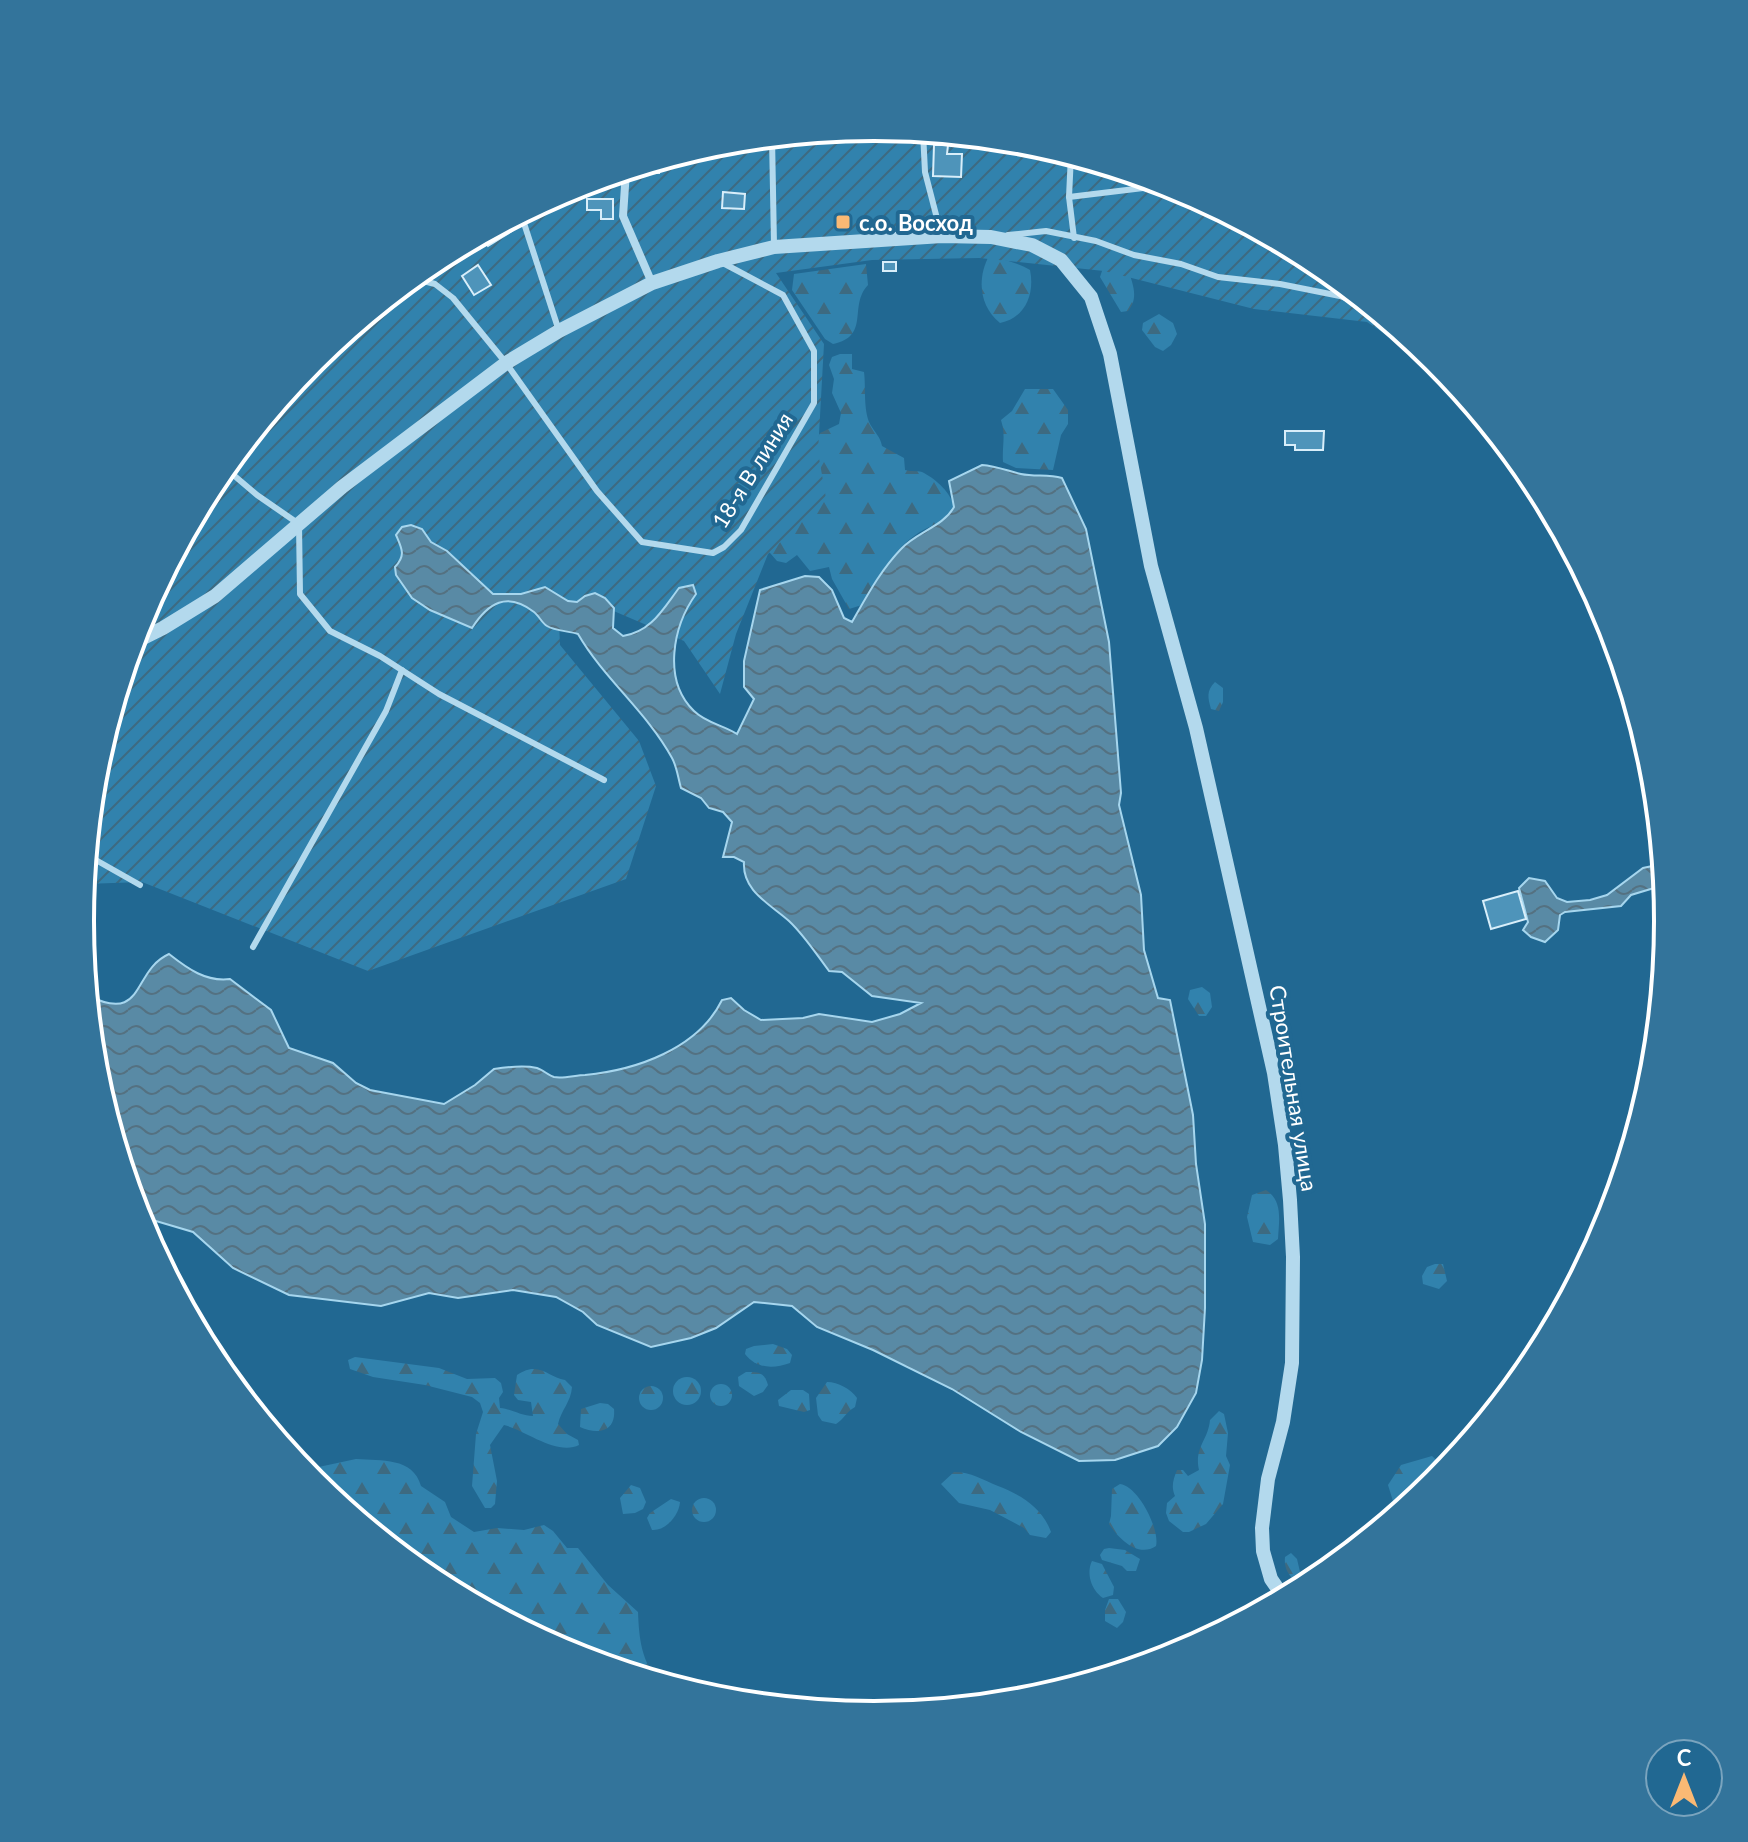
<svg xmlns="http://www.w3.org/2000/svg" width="1748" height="1842" viewBox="0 0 1748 1842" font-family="Lato,sans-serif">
<defs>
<pattern id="forest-firs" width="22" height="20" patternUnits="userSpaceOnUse" patternTransform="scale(2)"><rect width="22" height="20" fill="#3182ad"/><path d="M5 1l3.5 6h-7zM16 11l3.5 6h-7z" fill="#3d6a81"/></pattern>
<pattern id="garden-furrows" width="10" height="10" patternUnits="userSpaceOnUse" patternTransform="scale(2)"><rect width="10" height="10" fill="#3182ad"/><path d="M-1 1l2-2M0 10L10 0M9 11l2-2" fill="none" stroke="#3d6a81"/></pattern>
<pattern id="water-waves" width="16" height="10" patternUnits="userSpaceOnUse" patternTransform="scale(2)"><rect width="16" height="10" fill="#598aa5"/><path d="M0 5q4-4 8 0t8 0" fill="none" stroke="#547181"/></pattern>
</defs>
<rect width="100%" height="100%" fill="#216892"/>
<!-- forest -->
<g fill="url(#forest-firs)">
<path d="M989,256C1002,259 1019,263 1030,270C1035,294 1025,318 1000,323C979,306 977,278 989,256Z"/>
<path d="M866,264L868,285C848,306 871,336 833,344L825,339L792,290L794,274Z"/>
<path d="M1104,265L1128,269C1133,285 1139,298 1128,311L1121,312L1100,277Z"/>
<polygon points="1159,314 1173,323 1177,334 1171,345 1163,351 1155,347 1142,330 1143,323"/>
<path d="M840,354H852V369L864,372C866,387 863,410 870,424C875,433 880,436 882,446L904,458L905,470C911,472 919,470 924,473C937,480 951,493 954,507C943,525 930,524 914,536C891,553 876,580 862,605L849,609L832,579L829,567L810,571L797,555L786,563L777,561L764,546L820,433L839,424L841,413L832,393L834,379L829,365L832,357Z"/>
<path d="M1025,389H1053L1068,410V424L1061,435L1053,470L1016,468L1003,462C1002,445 1006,436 1001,420L1012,411Z"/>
<path d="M1215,682L1223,688V702L1219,711L1211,709C1208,698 1206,691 1215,682Z"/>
<polygon points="1202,987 1210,993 1212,1007 1206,1016 1199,1016 1188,999 1190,990"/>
<path d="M1266,1190C1283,1201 1279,1220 1278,1239L1270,1245L1253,1242L1247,1217L1252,1195Z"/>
<polygon points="1435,1264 1443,1264 1447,1281 1439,1289 1423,1284 1422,1276 1427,1267"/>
<path d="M773,1344L787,1349L792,1355L790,1363C773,1369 757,1369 745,1354L746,1349L754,1346Z"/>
<path d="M355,1357L439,1368L467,1379L495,1378L501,1383L503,1392L499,1398L500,1408C512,1409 521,1416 533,1416L531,1402L518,1400L514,1395L517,1375C540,1360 548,1378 565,1380L572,1387C571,1402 561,1410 558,1424L567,1434L578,1440L579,1445C557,1456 525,1430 504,1425L490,1445L497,1481L495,1504L491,1508H485L472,1486L476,1434L483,1412L480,1403L472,1397L425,1385L373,1377L350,1369L348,1360Z"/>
<path d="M746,1372C759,1372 764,1372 768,1385L763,1392L754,1396L739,1386L738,1377Z"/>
<circle cx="687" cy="1391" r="14"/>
<path d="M827,1382C838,1382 851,1389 857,1398L855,1407C846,1412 844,1419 836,1424L822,1421L818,1415L816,1398Z"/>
<circle cx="721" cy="1395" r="11"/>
<circle cx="651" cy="1398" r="12"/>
<polygon points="791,1390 803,1390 809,1394 810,1410 804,1412 779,1406 778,1400"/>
<path d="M600,1403L608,1404L614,1409C616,1432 598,1435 580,1427L581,1409Z"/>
<path d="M1219,1411L1224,1414L1228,1433L1226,1456L1230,1465L1223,1504L1206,1524L1189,1532H1183L1169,1521L1166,1513L1167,1503L1175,1496C1171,1487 1173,1480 1177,1470H1183L1188,1476L1199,1470C1194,1447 1208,1441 1210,1420Z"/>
<polygon points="1432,1456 1446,1469 1435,1483 1397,1514 1388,1485 1401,1465"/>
<path d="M356,1459C381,1461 413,1457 421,1486L445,1502L451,1517L474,1532L497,1528L524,1530L544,1525L553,1531L567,1548H578L608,1585L638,1612C639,1638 641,1662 660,1682L570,1654L433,1581L312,1482L300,1467L314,1468Z"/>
<path d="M954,1472C971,1472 983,1480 998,1486C1021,1495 1042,1507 1051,1532L1046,1538L1030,1535L1024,1528L990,1510L959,1503L941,1484Z"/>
<path d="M1120,1484C1138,1486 1160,1529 1156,1546C1138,1558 1119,1539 1109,1524L1111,1516L1112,1489Z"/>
<polygon points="631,1485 640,1488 646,1502 643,1509 635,1513 623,1514 620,1498"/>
<circle cx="704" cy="1510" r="12"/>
<path d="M671,1499L680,1502C679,1515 666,1531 652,1530L647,1518L650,1513Z"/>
<polygon points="1109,1548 1125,1550 1140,1559 1136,1571 1127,1571 1122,1566 1102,1560 1100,1555 1104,1549"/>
<path d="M1291,1553L1297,1559L1300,1572L1293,1579C1287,1573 1284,1566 1285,1557Z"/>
<path d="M1092,1561L1102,1564L1114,1587L1113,1595L1103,1598C1091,1590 1086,1573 1092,1561Z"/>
<polygon points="1109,1599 1118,1599 1126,1612 1123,1622 1117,1628 1105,1621 1105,1610"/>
<path d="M663,1683C692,1686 721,1680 743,1702L719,1700Z"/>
</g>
<!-- garden -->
<polygon fill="url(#garden-furrows)" points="874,127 1029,142 1178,188 1315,261 1436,360 1450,377 1367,322 1254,309 1104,271 979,258 872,260 776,273 824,344 818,452 826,498 768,554 736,634 720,694 684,641 609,609 558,601 560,645 639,741 656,786 626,879 368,971 142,882 84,884 95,766 141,617 214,480 313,359 433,261 571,187 720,142"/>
<!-- water -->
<g fill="url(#water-waves)" stroke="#a6d6ee" stroke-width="2">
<path d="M982,465C996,466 1008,471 1021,474C1035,477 1048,474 1062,478L1086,529L1109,642L1121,793L1119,805L1141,895L1144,950L1158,998L1170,1000L1193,1115L1196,1164L1205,1224V1308L1202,1360L1196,1393L1177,1427L1158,1446L1115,1460L1079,1461L1021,1432L952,1389L873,1350L817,1327L792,1306L754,1302L716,1328L691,1338L651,1347L597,1325L583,1312L556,1297L513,1290L458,1298L429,1293L381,1306L289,1295L233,1268L193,1232L156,1221H139L95,1075L87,995C146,1025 131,971 169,954C188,969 206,982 230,979L271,1010L289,1048L333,1063L356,1083L370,1090L444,1104L475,1085L494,1069C507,1067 524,1065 537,1068C543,1070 548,1075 554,1077C563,1079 576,1075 585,1075C636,1070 698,1049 722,1000L731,998L744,1010L761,1020L803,1018L819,1014L872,1022L900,1014L921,1003L872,996L842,972L829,971C817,955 804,935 789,921C770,904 742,891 744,862L734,857H723L732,822L723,812L709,808L701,798L681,788C678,778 677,767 672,758C647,712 604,679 578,634C569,631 555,631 547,626C542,623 539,616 534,612C507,591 488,603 472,628L430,610L412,598L396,575L395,567C406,555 402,549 396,535L402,527L411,525L422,529L431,542L447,551L493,594H521L545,587L568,601L577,602L585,596L595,593L605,598L614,608L613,628L623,636C651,632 663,609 679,588L693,585L696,594C673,626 662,680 694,711C706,723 723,725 737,734L754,699L744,687V661L760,590L805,576L819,577L832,590L844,618L852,622C867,596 880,571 901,549C916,532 943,527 954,507L949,481Z"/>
<polygon points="1662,864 1664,885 1631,895 1621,906 1565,912 1560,915 1558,930 1545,942 1531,937 1523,930 1528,922 1519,888 1529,878 1545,881 1557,898 1567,902 1590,900 1607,895 1643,868"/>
</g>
<!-- building -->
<g fill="#4e94ba" stroke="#d8eefa" stroke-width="2">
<polygon points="934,145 948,145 947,154 962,154 961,177 933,176"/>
<polygon points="658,161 659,173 633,172 633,168"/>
<polygon points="723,192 745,194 744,209 722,208"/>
<polygon points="587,199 613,199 613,219 601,219 601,210 587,210"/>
<polygon points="507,221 512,231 488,246 481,235"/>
<rect x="883" y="262" width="13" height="9"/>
<polygon points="478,265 491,285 474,295 462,276"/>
<polygon points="1285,431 1324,431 1323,450 1295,450 1295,445 1285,445"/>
<polygon points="1518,891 1526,919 1491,929 1483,901"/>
</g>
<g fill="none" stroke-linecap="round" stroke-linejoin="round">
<!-- service -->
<g stroke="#b3d9ed" stroke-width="6">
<polyline points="923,132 925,172 941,234"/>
<polyline points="772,137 774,245"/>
<polyline points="1071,155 1069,197 1074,238"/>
<polyline points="1069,197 1168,185"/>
<polyline points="521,214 559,331"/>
<polyline points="1008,235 1046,231 1096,241 1134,255 1181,264 1218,277 1280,284 1340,296 1374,309"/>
<polyline points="412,278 435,284 453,298 506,363 597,491 642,542 713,553 724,547 741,530 814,403 814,351 783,295 721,262"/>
<polyline points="224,467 257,495 299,524 300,594 330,631 380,656 439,694 604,780"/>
<polyline points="87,855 140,885"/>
<polyline points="253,947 386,711 402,670"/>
</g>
<!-- minor -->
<polyline stroke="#b3d9ed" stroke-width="8" points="626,171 623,216 652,283"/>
<!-- tertiary -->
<polyline stroke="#b3d9ed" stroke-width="14" points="133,643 163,628 215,596 342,487 506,363 559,331 652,283 718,261 774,247 942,236 991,237 1032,245 1061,260 1091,297 1110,354 1151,566 1196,728 1274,1073 1285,1145 1290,1200 1293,1257 1292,1363 1283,1422 1268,1479 1262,1528 1263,1551 1271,1579 1284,1598"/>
</g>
<!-- markers -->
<rect fill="#fab974" stroke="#216892" stroke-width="3" x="835" y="214" width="16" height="16" rx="4"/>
<g text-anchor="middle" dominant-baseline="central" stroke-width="8" stroke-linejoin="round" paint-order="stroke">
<!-- poi labels -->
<g font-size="22" font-weight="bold" fill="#fff" stroke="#216892" text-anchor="start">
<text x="859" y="222">с.о. Восход</text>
</g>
<!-- street labels -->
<g font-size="22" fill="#fff" stroke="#216892">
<text transform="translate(752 470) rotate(-58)">18-я В линия</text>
<text transform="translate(1294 1088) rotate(81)">Строительная улица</text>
</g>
</g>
<!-- crop -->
<path d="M0 0H1748V1842H0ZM94 921a780 780 0 1 1 1560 0a780 780 0 1 1-1560 0Z" fill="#33749b" fill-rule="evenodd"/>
<path fill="none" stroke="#fff" stroke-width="4" d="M94 921a780 780 0 1 1 1560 0a780 780 0 1 1-1560 0Z"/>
<!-- north arrow -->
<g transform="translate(1684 1778)"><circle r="38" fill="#216892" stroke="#7aa4be" stroke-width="2"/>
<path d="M0-6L14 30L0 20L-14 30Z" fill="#fab974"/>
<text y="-12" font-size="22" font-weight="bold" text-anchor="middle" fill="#ffffff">С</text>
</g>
</svg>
